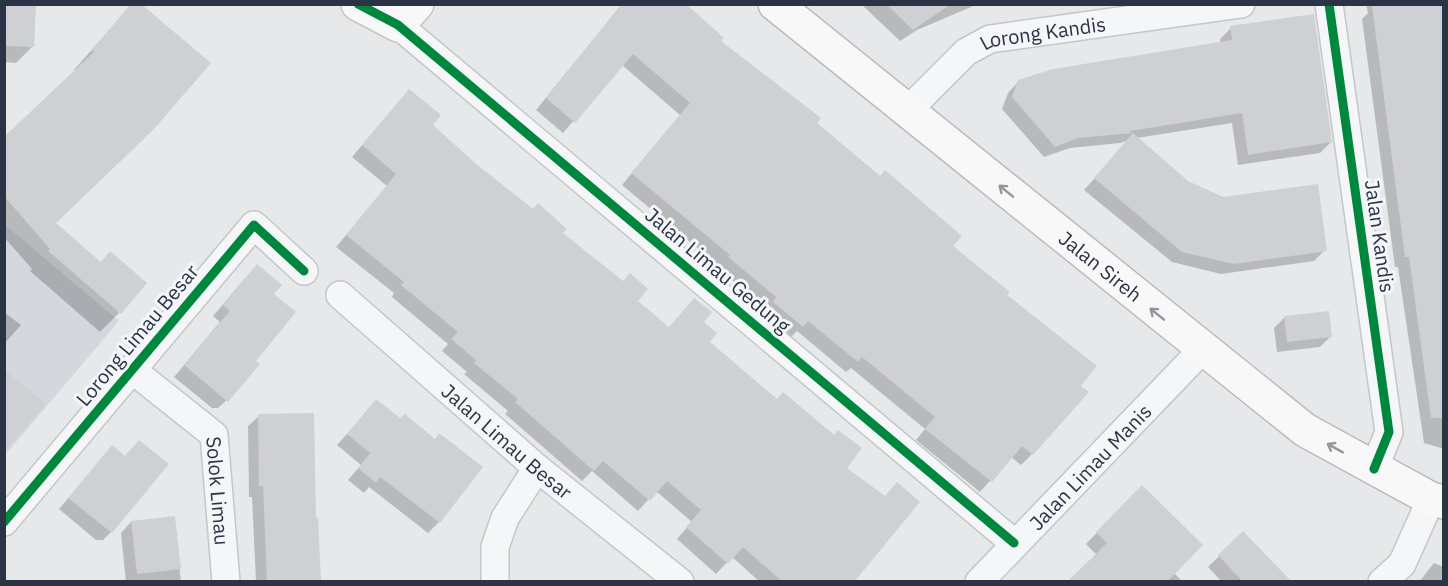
<svg xmlns="http://www.w3.org/2000/svg" width="1448" height="586" viewBox="0 0 1448 586" font-family="'IBM Plex Sans',sans-serif">
<rect width="100%" height="100%" fill="#e6e8ea"/>
<!-- built -->
<polygon fill="#d4d7dd" points="5,225 119,321 5,455"/>
<!-- shadow -->
<g fill="#0003">
<polygon points="4,4 32,47 16,63 4,62"/>
<polygon points="132,4 54,224 119,313 100,332 30,271 32,269 4,237 4,139 77,70 74,70"/>
<polygon points="622,4 719,41 1005,295 1032,454 1021,465 1011,457 980,492 916,440 925,429 851,368 846,372 797,331 791,337 763,313 767,309 718,269 720,267 622,185 680,115 622,65 563,133 536,110"/>
<polygon points="861,4 978,4 917,30 900,41"/>
<polygon points="1366,4 1444,4 1444,449 1424,443 1398,267 1395,267 1362,19 1368,13"/>
<polygon points="1231,28 1331,142 1320,153 1238,165 1232,123 1137,138 1187,183 1325,250 1314,261 1221,274 1172,262 1084,190 1129,140 1120,143 1070,148 1044,157 1002,109 1008,93 1019,81 1221,44 1220,39"/>
<polygon points="399,102 431,125 474,165 561,234 669,329 702,322 707,342 845,468 853,582 760,582 732,557 716,574 677,539 692,522 656,491 638,511 592,471 582,481 505,414 508,411 464,374 467,372 442,351 448,344 392,297 394,293 336,247 387,186 352,157"/>
<polygon points="247,276 272,294 254,361 230,397 218,408 212,408 174,377 220,322 213,316"/>
<polygon points="4,312 21,325 4,344"/>
<polygon points="1285,317 1331,336 1320,347 1277,352 1274,328"/>
<polygon points="377,401 400,420 434,441 439,522 428,533 369,487 364,493 348,480 361,465 337,445"/>
<polygon points="259,416 314,522 321,582 256,582 252,497 249,497 248,426"/>
<polygon points="112,447 114,529 103,540 96,540 59,509"/>
<polygon points="1142,487 1174,573 1183,582 1069,582 1097,555 1086,544"/>
<polygon points="174,518 181,582 126,582 121,533 131,522"/>
<polygon points="1243,533 1290,582 1222,582 1208,567"/>
<polygon points="1434,563 1444,567 1444,582 1419,582"/>
</g>
<!-- building -->
<g fill="#ced0d3">
<polygon points="4,4 36,4 34,47 4,46"/>
<polygon points="131,4 141,4 211,63 154,129 56,223 101,262 110,251 147,283 121,314 48,251 50,249 4,196 4,137 95,51 91,51"/>
<polygon points="622,4 686,4 724,38 721,41 821,118 817,123 880,176 885,170 962,236 953,246 1010,292 1007,295 1097,366 1081,386 1089,392 1033,455 1022,446 992,482 925,429 935,417 862,357 858,362 808,321 803,327 773,302 776,297 728,257 730,255 631,173 690,103 633,54 575,123 546,98"/>
<polygon points="886,4 951,4 913,30"/>
<polygon points="1387,4 1443,4 1443,418 1431,418 1409,257 1405,257 1372,6"/>
<polygon points="1314,14 1332,142 1248,155 1242,113 1130,131 1132,133 1078,138 1055,147 1012,97 1018,80 1053,69 1232,40 1230,26"/>
<polygon points="409,89 441,115 433,125 475,163 533,209 538,203 567,229 563,233 623,281 630,273 648,289 638,301 669,327 694,298 712,312 704,322 717,333 710,342 777,399 783,392 834,435 838,430 862,448 847,468 885,496 897,482 920,502 854,582 783,582 743,547 728,564 686,527 701,510 667,481 650,501 603,461 594,471 515,402 518,399 474,363 476,360 451,339 458,332 401,285 404,282 346,235 396,174 362,145"/>
<polygon points="1133,133 1188,181 1223,197 1318,184 1327,251 1234,264 1182,252 1094,178"/>
<polygon points="257,264 282,285 274,294 296,312 256,361 260,364 228,402 184,365 230,311 223,305"/>
<polygon points="1329,311 1332,337 1287,342 1284,316"/>
<polygon points="4,369 46,404 4,452"/>
<polygon points="376,399 400,418 405,414 435,439 439,433 483,467 440,523 380,477 376,483 358,468 370,453 347,434"/>
<polygon points="314,413 316,519 318,516 321,582 267,582 263,486 259,486 258,414"/>
<polygon points="139,440 169,464 112,533 68,498 112,445 125,456"/>
<polygon points="1142,485 1203,545 1167,582 1067,582 1107,543 1096,532"/>
<polygon points="175,516 181,569 137,574 131,521"/>
<polygon points="1243,531 1292,582 1243,582 1218,555"/>
</g>
<g fill="none" stroke-linecap="round" stroke-linejoin="round">
<defs>
<g id="street">
<polyline points="1329,4 1389,432 1374,469"/>
<polyline points="398,25 1014,543"/>
<path id="s1" d="M907,111L966,52L990,39L1241,4"/>
<path id="s2" d="M340,295L537,468L680,582"/>
<path id="s3" d="M131,369L214,435L226,582"/>
<polyline points="4,522 254,225 304,271"/>
<polyline points="495,582 495,547 505,518 537,468"/>
<path id="s4" d="M979,582L1202,350"/>
<polyline points="1382,582 1402,564 1431,499"/>
</g>
<polyline id="secondary" points="358,4 398,25 417,4"/>
<g id="highway">
<path id="s5" d="M775,4L1305,430L1431,499L1444,502"/>
</g>
</defs>
<!-- street casing -->
<use href="#street" stroke="#c4c6c8" stroke-width="30"/>
<!-- secondary casing -->
<use href="#secondary" stroke="#c4c6c8" stroke-width="36"/>
<!-- highway casing -->
<use href="#highway" stroke="#b8bbbf" stroke-width="36"/>
<!-- street -->
<use href="#street" stroke="#f5f6f7" stroke-width="27"/>
<!-- secondary -->
<use href="#secondary" stroke="#f8f8f8" stroke-width="33"/>
<!-- highway -->
<use href="#highway" stroke="#f8f8f8" stroke-width="33"/>
<defs>
<g id="cycleway">
<polyline points="358,4 398,25 1014,543"/>
<polyline points="1329,4 1389,432 1374,469"/>
<polyline points="4,522 254,225 304,271"/>
</g>
</defs>
<!-- cycleway casing -->
<use href="#cycleway" stroke="#f4f6f9" stroke-width="13"/>
<!-- cycleway -->
<use href="#cycleway" stroke="#00873e" stroke-width="9"/>
</g>
<!-- one-way arrows -->
<defs><path id="oneway-shaft" d="M-6 0H5M1.5-3L5.5 0L1.5 3" fill="none" stroke-width="1.6" stroke-linecap="round" stroke-linejoin="round" transform="scale(1.5)"/></defs>
<g stroke="#92969e">
<use href="#oneway-shaft" transform="translate(1006 191) rotate(-141)"/>
<use href="#oneway-shaft" transform="translate(1157 314) rotate(-141)"/>
<use href="#oneway-shaft" transform="translate(1335 448) rotate(-151)"/>
</g>
<g text-anchor="middle" dominant-baseline="central" stroke-width="6" stroke-linejoin="round" paint-order="stroke">
<!-- street labels -->
<g font-size="20" fill="#2b3445" stroke="#f4f6f9">
<text stroke="none"><textPath href="#s1" startOffset="164">Lorong Kandis</textPath></text>
<text transform="translate(1380 236) rotate(82)">Jalan Kandis</text>
<text stroke="none"><textPath href="#s5" startOffset="418">Jalan Sireh</textPath></text>
<text transform="translate(718 270) rotate(40)">Jalan Limau Gedung</text>
<text transform="translate(137 335) rotate(-50)">Lorong Limau Besar</text>
<text stroke="none"><textPath href="#s2" startOffset="222">Jalan Limau Besar</textPath></text>
<text stroke="none"><textPath href="#s4" startOffset="160">Jalan Limau Manis</textPath></text>
<text stroke="none"><textPath href="#s3" startOffset="162">Solok Limau</textPath></text>
</g>
</g>
<!-- border -->
<rect width="1448" height="586" fill="none" stroke="#2b3445" stroke-width="12"/>
</svg>
